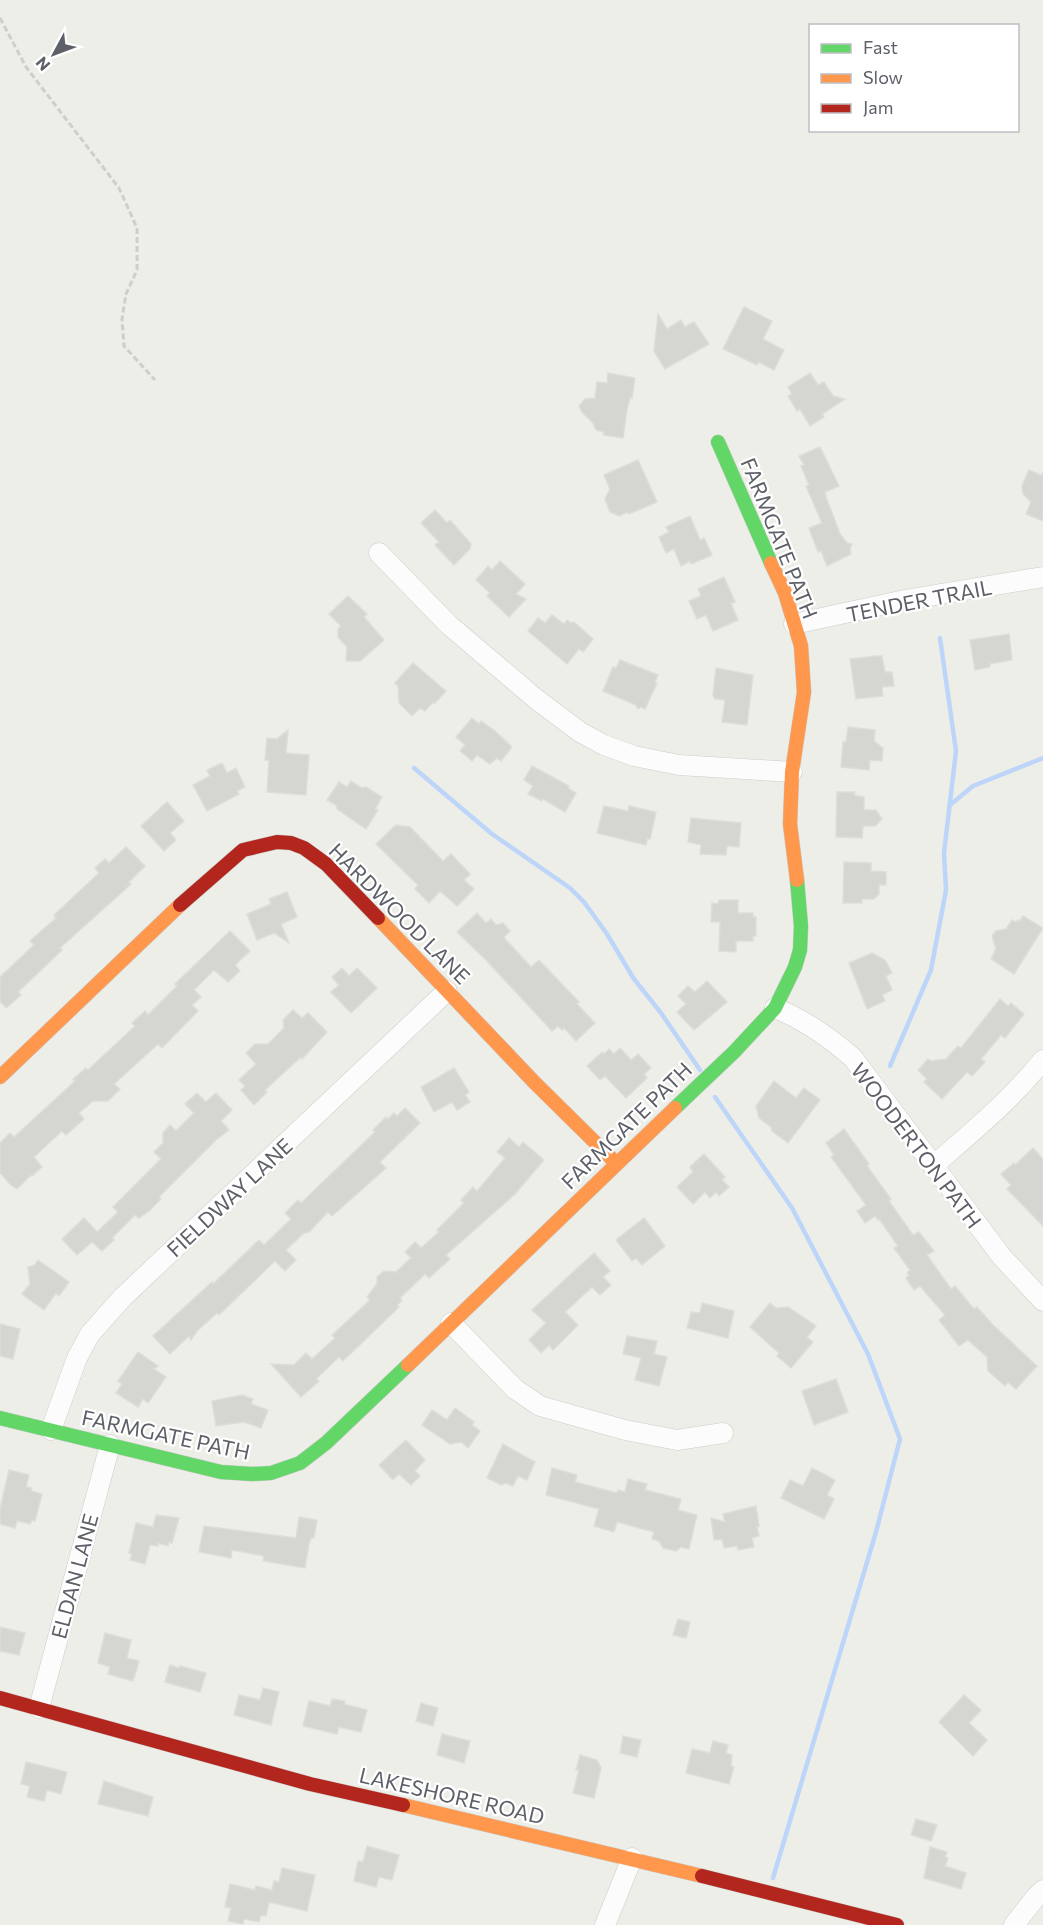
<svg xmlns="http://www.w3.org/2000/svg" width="1043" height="1925" viewBox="0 0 1043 1925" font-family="Commissioner,sans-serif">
<rect width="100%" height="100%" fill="#eeeee9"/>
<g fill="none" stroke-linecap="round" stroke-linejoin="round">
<!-- stream -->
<g stroke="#bdd5f8" stroke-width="4.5">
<polyline points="414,768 492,834 570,888 584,902 607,934 634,979 661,1013 700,1070"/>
<polyline points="950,805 973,786 1043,758"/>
<polyline points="890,1066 931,970 946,890 944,853 956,751 940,638"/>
<polyline points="715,1097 792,1208 868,1354 900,1439 876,1532 773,1878"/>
</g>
</g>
<!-- building -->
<g fill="#d5d5d2" stroke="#deddd7" stroke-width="1.5">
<polygon points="744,307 772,321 763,339 784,350 774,370 758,362 757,365 723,349"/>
<polygon points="658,314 667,329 681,320 685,327 694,322 709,344 665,369 654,351"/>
<polygon points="608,373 635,378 632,398 630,398 627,409 623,438 603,435 604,432 596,430 593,423 582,412 579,406 585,399 595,398 597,382 607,383"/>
<polygon points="810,373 818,385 824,382 833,396 845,399 822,414 824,417 810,426 800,409 797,411 788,396 792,394 788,387"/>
<polygon points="820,447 839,486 825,492 826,497 840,534 847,543 852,544 850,549 851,554 827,566 821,551 818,552 809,528 822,523 806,486 809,485 801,466 804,465 799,456"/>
<polygon points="638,460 657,502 629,514 628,512 619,516 610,512 605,499 610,489 604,475"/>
<polygon points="1029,470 1041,475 1043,473 1043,521 1026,514 1031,502 1023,494 1022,486"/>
<polygon points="435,510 447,523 450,520 471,544 470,549 454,565 435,545 439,542 421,523"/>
<polygon points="690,516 700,540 704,538 712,555 691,564 690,561 681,566 674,549 666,553 659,537 669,532 666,527"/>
<polygon points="500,561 525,584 516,594 526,599 509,617 487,596 490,593 476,580 488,566 492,570"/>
<polygon points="724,577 735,602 731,603 738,620 713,631 706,615 697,619 689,601 701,596 698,589"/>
<polygon points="348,596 367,614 364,617 384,640 360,661 346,661 347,647 338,637 338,629 341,626 329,614"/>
<polygon points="552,615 564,624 567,620 571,623 574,622 593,639 583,652 579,649 567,664 528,631 538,618 545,623"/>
<polygon points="1009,634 1012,660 990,664 990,667 975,670 970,640"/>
<polygon points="877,656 882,656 885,672 892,672 894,686 882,687 883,696 856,699 850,659"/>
<polygon points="620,660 658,675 655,682 657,683 645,709 641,707 638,709 636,705 603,691 613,667 616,668"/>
<polygon points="413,663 446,691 434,704 433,702 425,711 420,708 412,716 399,703 398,686 395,683"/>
<polygon points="716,668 753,675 747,725 722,722 725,700 715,699 713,695"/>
<polygon points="472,718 479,724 481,721 495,731 512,747 501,761 497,758 490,764 477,755 472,761 460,751 465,745 456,737"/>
<polygon points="848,727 875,730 874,741 883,748 882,761 870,760 869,770 841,767 843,742 846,742"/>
<polygon points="288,730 286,753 309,755 306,795 267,792 269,761 265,760 267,738 277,739"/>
<polygon points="222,763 227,773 236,768 245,787 237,791 239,794 207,811 193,785 210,776 207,770"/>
<polygon points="532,766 569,786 568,788 576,793 565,812 543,799 542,801 528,794 533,786 524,780"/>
<polygon points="351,781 362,788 366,787 382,797 375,809 378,810 366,829 337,809 336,805 327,800 339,782 347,787"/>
<polygon points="837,792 855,792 854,795 864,797 864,810 876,810 882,819 875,826 863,826 862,838 836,837"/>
<polygon points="167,802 184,821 170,833 176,840 164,851 141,826"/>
<polygon points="604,806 628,811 629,806 656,812 650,839 647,839 646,845 597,833"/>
<polygon points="691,818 741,823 739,847 727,846 726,855 700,854 701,845 688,842"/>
<polygon points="396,825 410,827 443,861 451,854 470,874 464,880 474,889 457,906 440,891 429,903 415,889 418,885 376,844"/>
<polygon points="126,847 145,866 129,882 131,884 60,948 62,950 18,992 21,995 6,1008 0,1001 0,977 34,945 30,941 56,918 54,915 99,873 95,868 105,859 109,863"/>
<polygon points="844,862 871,863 871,871 886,872 886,885 879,885 879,894 874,899 862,899 862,903 843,903"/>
<polygon points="287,892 297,917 281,924 289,943 274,933 257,940 247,914 271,904 269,899"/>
<polygon points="719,900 738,900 738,913 753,913 753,917 756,917 756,936 753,936 753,941 736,941 736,952 719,951 720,922 711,922 712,903 718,904"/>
<polygon points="477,913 486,923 491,919 496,925 503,923 510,931 504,937 506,940 531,967 539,960 579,1002 577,1004 595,1023 576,1041 564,1028 562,1030 558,1026 552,1031 486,960 457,932"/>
<polygon points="1023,916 1043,928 1014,974 991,959 996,949 992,936 996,931 1006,929 1012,920 1016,922 1018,920 1020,921"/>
<polygon points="230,931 250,951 235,965 240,971 228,982 214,970 194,990 201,997 192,1005 198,1011 162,1048 158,1044 114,1084 120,1089 108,1101 93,1101 79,1113 84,1119 66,1135 62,1131 34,1157 42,1167 32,1176 31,1175 17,1189 11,1185 0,1173 0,1143 10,1133 14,1137 75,1081 73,1079 86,1068 88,1070 135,1026 132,1023 145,1011 148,1015 177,986 175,984"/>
<polygon points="872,953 885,960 892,973 886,976 892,990 882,995 885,1001 867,1009 849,963"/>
<polygon points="342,968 349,976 357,968 377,988 351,1013 331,992 339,985 332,977"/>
<polygon points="707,981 727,1002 694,1030 677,1012 686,1004 678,996 688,986 695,992"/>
<polygon points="1000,999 1008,1006 1011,1003 1024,1014 1005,1038 1001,1035 981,1059 985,1062 972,1076 967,1072 942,1099 924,1082 927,1079 918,1070 928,1059 931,1061 946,1059 958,1046 961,1048"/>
<polygon points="293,1010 302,1018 308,1013 327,1032 302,1059 301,1057 265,1090 267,1092 254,1105 241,1090 245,1086 239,1080 256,1064 246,1053 255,1044 268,1044 284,1028 283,1020"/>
<polygon points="620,1048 631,1060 638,1054 651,1068 644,1074 647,1078 626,1098 605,1076 600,1080 587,1066 602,1052 604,1054 609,1049 614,1054"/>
<polygon points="454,1068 469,1092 465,1095 470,1102 457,1110 452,1102 434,1112 421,1087"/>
<polygon points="774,1081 796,1098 804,1088 820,1100 788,1143 772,1131 771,1127 759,1118 756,1106"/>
<polygon points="197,1093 206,1102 216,1093 232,1110 221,1121 229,1130 216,1140 159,1197 161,1199 149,1211 139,1218 135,1215 112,1238 114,1240 102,1251 92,1242 77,1255 62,1239 84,1218 97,1232 118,1212 113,1207 161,1159 154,1152 163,1143 163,1133 170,1125 176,1131 194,1113 185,1104"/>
<polygon points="405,1108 420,1123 380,1162 386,1168 332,1216 328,1212 309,1232 304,1233 286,1250 296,1260 285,1271 275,1261 219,1315 217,1313 197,1331 191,1340 189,1336 170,1354 153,1336 212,1282 213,1284 259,1240 264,1245 291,1219 285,1213 298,1200 301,1203 375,1132 373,1130 386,1117 388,1119 394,1113 397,1116"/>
<polygon points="844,1129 869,1164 867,1166 891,1199 889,1201 913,1235 919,1232 934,1251 927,1255 951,1289 955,1286 974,1309 977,1307 993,1325 1037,1366 1016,1389 1008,1382 1005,1386 988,1371 987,1357 968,1340 959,1346 939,1320 945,1315 920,1286 914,1290 906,1278 909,1275 907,1273 910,1270 894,1248 898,1246 879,1219 878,1220 875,1216 865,1223 857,1211 866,1205 831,1157 834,1155 826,1143"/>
<polygon points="509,1138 519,1147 523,1142 544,1160 515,1194 446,1255 450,1259 429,1278 425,1274 400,1298 402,1301 397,1305 399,1307 343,1361 339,1357 316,1379 319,1381 301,1397 271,1364 294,1365 306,1353 312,1359 335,1338 332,1335 370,1300 367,1297 377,1284 377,1277 384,1271 396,1272 411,1258 405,1252 415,1242 421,1248 439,1232 437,1230 464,1203 461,1200 473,1187 477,1191 505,1158 497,1152"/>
<polygon points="1033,1148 1043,1159 1043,1226 1007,1189 1011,1185 1001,1174 1014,1163 1015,1165"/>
<polygon points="704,1154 725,1177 722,1180 729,1187 719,1196 716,1192 710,1198 705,1192 693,1204 677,1187 693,1172 690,1167"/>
<polygon points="644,1218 665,1246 642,1265 636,1258 632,1261 616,1240"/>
<polygon points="594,1253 610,1271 603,1277 611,1285 600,1295 592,1287 565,1312 578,1325 553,1350 549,1345 541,1353 529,1340 546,1323 532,1310"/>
<polygon points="38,1260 69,1282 59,1296 56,1293 44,1310 22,1294 30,1284 28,1267 35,1265"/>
<polygon points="702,1303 734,1311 728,1338 687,1328 691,1312 700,1313"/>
<polygon points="770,1303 776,1308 788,1307 816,1326 807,1337 813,1342 791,1368 777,1356 779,1353 750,1327"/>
<polygon points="0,1324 20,1329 13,1359 0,1356"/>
<polygon points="627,1336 657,1341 654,1354 667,1357 659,1386 635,1380 641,1358 623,1354"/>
<polygon points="138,1352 158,1366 154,1369 166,1377 148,1403 143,1399 138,1407 116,1393 122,1384 118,1381"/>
<polygon points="836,1379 848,1412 814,1425 802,1391"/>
<polygon points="242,1395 253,1399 251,1404 268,1410 261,1428 244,1422 216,1426 212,1401"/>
<polygon points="455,1408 474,1422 472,1425 480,1431 468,1448 461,1442 450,1444 422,1425 432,1410 447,1420"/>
<polygon points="406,1440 425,1460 415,1471 420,1476 411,1485 399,1474 393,1480 379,1465"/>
<polygon points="503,1444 535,1462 527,1480 518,1476 513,1486 506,1483 501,1485 487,1478"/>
<polygon points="552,1468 577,1475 575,1482 617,1493 618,1490 625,1492 628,1479 647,1484 645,1490 681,1499 678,1510 697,1515 689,1549 681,1547 676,1551 663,1548 659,1541 652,1539 654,1532 617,1522 614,1532 594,1526 599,1509 546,1495"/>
<polygon points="812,1468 835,1480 827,1495 834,1499 824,1519 781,1498 790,1480 803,1486"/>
<polygon points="9,1470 29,1475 26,1487 32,1488 31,1491 42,1494 35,1521 32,1520 30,1524 17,1521 15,1528 0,1524 0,1509"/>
<polygon points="756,1506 759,1526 757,1527 759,1536 752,1538 754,1547 738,1550 737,1546 724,1548 722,1539 714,1540 711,1518 725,1522 723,1514"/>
<polygon points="156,1515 179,1518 172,1543 169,1542 168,1546 158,1543 158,1546 150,1545 145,1564 130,1560 132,1554 129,1553 136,1523 153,1527"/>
<polygon points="299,1517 317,1520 314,1538 311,1538 309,1544 305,1568 263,1561 264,1556 232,1550 231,1558 199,1552 204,1526 296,1538"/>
<polygon points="678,1619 690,1622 686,1638 673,1635"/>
<polygon points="0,1627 25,1633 19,1655 0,1651"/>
<polygon points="105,1633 131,1640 127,1658 139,1661 133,1681 108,1674 110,1667 98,1663"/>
<polygon points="170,1665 179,1668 180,1666 206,1673 200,1692 165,1682"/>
<polygon points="263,1688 279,1692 271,1725 234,1715 239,1695 260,1700"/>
<polygon points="964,1695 981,1710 969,1723 987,1740 973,1756 939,1722"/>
<polygon points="332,1699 345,1701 344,1704 367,1710 361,1732 339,1727 337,1734 303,1726 309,1701 330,1706"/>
<polygon points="421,1703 438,1708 433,1726 416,1721"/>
<polygon points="442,1734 470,1741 464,1763 437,1755"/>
<polygon points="623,1736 641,1740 637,1757 620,1753"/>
<polygon points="713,1741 728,1745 726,1753 732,1755 731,1766 734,1767 729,1784 686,1773 692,1749 710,1753"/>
<polygon points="580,1755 597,1760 601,1768 594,1798 573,1793 579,1770 576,1770"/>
<polygon points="26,1762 67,1772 61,1794 47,1790 44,1801 27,1797 30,1786 21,1784"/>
<polygon points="104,1781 153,1797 148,1816 98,1804"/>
<polygon points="916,1819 937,1825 931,1841 911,1835"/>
<polygon points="367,1846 399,1855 392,1880 379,1877 376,1887 354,1881 358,1861 363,1862"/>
<polygon points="930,1847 947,1852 945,1857 948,1858 945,1866 966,1873 961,1889 924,1878"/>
<polygon points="282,1868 315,1875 307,1911 269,1902 266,1916 261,1915 259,1922 244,1919 243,1924 228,1921 231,1908 225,1907 230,1884 255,1890 256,1886 272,1890 274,1881 279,1882"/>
</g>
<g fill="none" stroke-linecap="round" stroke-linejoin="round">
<defs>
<g id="street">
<polyline points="379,553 449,625 536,699 580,732 604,745 634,756 679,765 792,772"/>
<polyline points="794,624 905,600 1043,577"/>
<path d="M775,1008C805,1020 829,1037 853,1058L1002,1257L1043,1301"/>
<path d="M933,1166C972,1132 1011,1100 1043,1060"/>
<polyline points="451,1323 515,1389 540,1406 625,1430 677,1440 723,1433"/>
<polyline points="51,1430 77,1358 90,1334 123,1297 447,991"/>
<polyline points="39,1708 110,1445"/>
<polyline points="605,1925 632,1858"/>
<polyline points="1014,1925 1035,1898 1043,1890"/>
</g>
<g id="fast">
<polyline points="718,442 771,563"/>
<polyline points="675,1108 734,1052 775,1008 795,967 800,950 801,926 797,880"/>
<polyline points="0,1418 221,1472 252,1474 271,1473 300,1463 326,1443 408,1365"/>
</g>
<g id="slow">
<polyline points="771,563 785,593 801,646 804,692 792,772 790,824 797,880"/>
<polyline points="378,918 534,1082 616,1163"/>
<polyline points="0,1077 180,905"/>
<polyline points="408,1365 675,1108"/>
<polyline points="403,1805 702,1876"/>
</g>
<g id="jam">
<polyline points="180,905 243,850 277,842 291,843 304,848 326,864 378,918"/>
<polyline points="0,1698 310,1784 403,1805"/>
<polyline points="702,1876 897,1925"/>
</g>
</defs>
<!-- street casing -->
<use href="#street" stroke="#cbcccb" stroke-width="21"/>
<!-- fast casing -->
<use href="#fast" stroke="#cacbcb" stroke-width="15"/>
<!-- slow casing -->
<use href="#slow" stroke="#cacbcb" stroke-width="15"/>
<!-- jam casing -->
<use href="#jam" stroke="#cacbcb" stroke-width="15"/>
<!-- path -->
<polyline stroke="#cbcfcd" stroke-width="3" stroke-dasharray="6 3" stroke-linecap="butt" points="0,18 26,67 119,188 137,228 137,270 126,294 122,319 124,346 155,380"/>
<!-- street -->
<use href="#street" stroke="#fcfcfc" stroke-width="20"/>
<!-- fast -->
<use href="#fast" stroke="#63d668" stroke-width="14"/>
<!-- slow -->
<use href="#slow" stroke="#ff974d" stroke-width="14"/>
<!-- jam -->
<use href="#jam" stroke="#b3261e" stroke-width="14"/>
</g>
<g text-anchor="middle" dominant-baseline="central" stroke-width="4.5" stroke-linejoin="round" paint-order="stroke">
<!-- street labels -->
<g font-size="21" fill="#5d6068" stroke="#fff">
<text transform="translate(780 538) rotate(68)">FARMGATE PATH</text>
<text transform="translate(919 600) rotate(-11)">TENDER TRAIL</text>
<text transform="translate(400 913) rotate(45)">HARDWOOD LANE</text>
<text transform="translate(626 1125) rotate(-44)">FARMGATE PATH</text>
<text transform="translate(917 1145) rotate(53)">WOODERTON PATH</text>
<text transform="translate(229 1197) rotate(-43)">FIELDWAY LANE</text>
<text transform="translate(166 1434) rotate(12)">FARMGATE PATH</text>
<text transform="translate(74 1576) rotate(-75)">ELDAN LANE</text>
<text transform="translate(452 1795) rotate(13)">LAKESHORE ROAD</text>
</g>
</g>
<!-- legend -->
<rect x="809" y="24" width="210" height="108" fill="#ffffff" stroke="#bebfc3" stroke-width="1.5"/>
<rect x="821" y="44" width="30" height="9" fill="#63d668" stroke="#bebfc3" stroke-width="1.5"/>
<text x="863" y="54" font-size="18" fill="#5d6068">Fast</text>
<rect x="821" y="74" width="30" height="9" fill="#ff974d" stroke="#bebfc3" stroke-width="1.5"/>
<text x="863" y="84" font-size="18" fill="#5d6068">Slow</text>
<rect x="821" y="104" width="30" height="9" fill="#b3261e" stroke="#bebfc3" stroke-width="1.5"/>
<text x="863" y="114" font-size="18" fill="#5d6068">Jam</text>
<!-- north arrow -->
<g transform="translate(54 54) rotate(229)" stroke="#ffffff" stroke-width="4.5" paint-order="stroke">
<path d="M0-4.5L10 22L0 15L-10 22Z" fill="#5d6068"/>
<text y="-9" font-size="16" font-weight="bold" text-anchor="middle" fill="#5d6068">N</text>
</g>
</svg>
